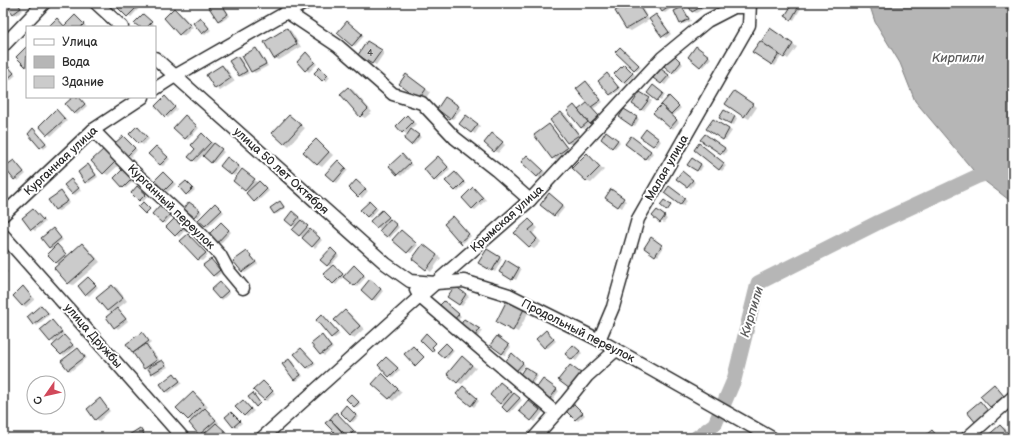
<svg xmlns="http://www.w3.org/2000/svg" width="1016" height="441" viewBox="0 0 1016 441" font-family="'Balsamiq Sans',sans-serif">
<rect width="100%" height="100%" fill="#fff"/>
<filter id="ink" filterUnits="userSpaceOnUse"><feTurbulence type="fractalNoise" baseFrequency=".025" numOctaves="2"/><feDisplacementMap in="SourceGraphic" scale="8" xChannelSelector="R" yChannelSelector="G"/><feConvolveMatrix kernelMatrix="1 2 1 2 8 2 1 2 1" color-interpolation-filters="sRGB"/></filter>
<g filter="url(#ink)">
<!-- water -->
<polygon fill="#b6b6b6" stroke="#7e7e7e" points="869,3 1013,3 1013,203 978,176 915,101 900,63 875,22"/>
<!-- shadow -->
<g fill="#0003">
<polygon points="6,3 17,3 23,10 17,15"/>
<polygon points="24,3 33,3 30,7"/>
<polygon points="123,3 142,3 143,4 131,17 119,7"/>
<polygon points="207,3 222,3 230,16 221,22 218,20"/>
<polygon points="357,3 367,3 368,5 362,8"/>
<polygon points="630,3 639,3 649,20 631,31 627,29 616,12"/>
<polygon points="657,3 669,3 672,8 665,13 662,11"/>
<polygon points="688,3 700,3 703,9 696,13 693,11"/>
<polygon points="794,4 801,8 794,20 787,16"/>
<polygon points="682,8 685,10 691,21 684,24 681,23"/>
<polygon points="174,10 179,12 193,27 184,36 180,34"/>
<polygon points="3,16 6,19 3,22"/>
<polygon points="75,16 86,26 85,27 50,27 57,20 65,26"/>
<polygon points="656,16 659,17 671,34 666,38 663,36"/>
<polygon points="146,17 154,24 151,27 140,27"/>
<polygon points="200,18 211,30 205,35 202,33"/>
<polygon points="350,24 364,36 355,46 353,45"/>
<polygon points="287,29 291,31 301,47 279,60 275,58"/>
<polygon points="775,32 797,47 788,59 782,55 775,66 772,64 761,43"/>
<polygon points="368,42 384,53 376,65 359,55"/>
<polygon points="26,48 27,49 27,66 18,57"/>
<polygon points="620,48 641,67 637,71 634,70"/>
<polygon points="256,49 259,51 268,66 255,73 252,71"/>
<polygon points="698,49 711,58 704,67 689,56"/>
<polygon points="306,54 317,64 309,72 298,62"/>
<polygon points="237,57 240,58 249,73 242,77 240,76"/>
<polygon points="677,58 683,64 675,73 672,72"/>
<polygon points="7,66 16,75 7,83 3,80 3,70"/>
<polygon points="222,66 226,68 235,81 220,91 216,88"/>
<polygon points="627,67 635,75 626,84 623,82"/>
<polygon points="323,70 330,77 326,82 315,73"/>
<polygon points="664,72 671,77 665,85 655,78"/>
<polygon points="607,75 621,89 613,95 610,94"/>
<polygon points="411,78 430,92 424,101 420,98"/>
<polygon points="586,82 603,102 593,109 601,118 593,124 591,123 584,129 581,127 574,106 579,110 589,103"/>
<polygon points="348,88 353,90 372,112 365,118 361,116"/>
<polygon points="656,88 665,95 661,101 649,93"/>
<polygon points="3,89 7,93 3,97"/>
<polygon points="643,94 652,101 644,111 641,110"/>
<polygon points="738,94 757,107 749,119 744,116"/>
<polygon points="75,97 79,97 87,106 77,115 75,113"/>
<polygon points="669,97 681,108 673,116 679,122 673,129 655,113"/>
<polygon points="165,98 177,109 168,118 165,116"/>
<polygon points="448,100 461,109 453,119 450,118"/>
<polygon points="56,110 67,121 51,136 40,126"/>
<polygon points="624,110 639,119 635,126 620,117"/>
<polygon points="724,111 737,118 734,125 720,117"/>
<polygon points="561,113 566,115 582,138 572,145 568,143 551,120"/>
<polygon points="289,116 305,128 289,146 285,143"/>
<polygon points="407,116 416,124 406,134 397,126"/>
<polygon points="188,118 199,128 188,140 185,138"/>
<polygon points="469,118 480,126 475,134 461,124"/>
<polygon points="713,120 732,131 726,140 708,129"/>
<polygon points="549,125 553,128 570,151 557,161 553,158"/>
<polygon points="140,129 149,139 143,145 130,134"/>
<polygon points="34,130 48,145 44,149 29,134"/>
<polygon points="414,132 421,137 414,145 412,144"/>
<polygon points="649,132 661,141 657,147 642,136"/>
<polygon points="202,134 224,152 214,163 212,162 206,152 196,162 190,157 197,149"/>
<polygon points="609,134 620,142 615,148 613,147"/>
<polygon points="495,136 505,145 498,153 485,143"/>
<polygon points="708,137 727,150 724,155 702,140"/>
<polygon points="125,138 137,150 131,157 116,143"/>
<polygon points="634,139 653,153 648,160 627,144"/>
<polygon points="316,140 333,155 322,167 317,164"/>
<polygon points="702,146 726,166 722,171 719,169"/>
<polygon points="156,147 170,159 163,166 160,165"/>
<polygon points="105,150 120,164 108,175 104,173"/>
<polygon points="587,154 591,157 604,170 591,183 586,181"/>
<polygon points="402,155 412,165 401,176 398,174"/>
<polygon points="527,156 545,172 540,178 537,176"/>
<polygon points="230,159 241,168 234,176 221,166"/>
<polygon points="441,159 450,169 437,182 435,180"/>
<polygon points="692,159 703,166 700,171 689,164"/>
<polygon points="14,161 26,174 18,181 15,179"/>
<polygon points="341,163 348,170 337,183 334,181"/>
<polygon points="88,165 91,167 98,177 89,183 86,182"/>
<polygon points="126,172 134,181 126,188 123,187"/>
<polygon points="245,172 258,183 262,183 269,191 257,202 254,201 249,192 234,181"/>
<polygon points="3,173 7,177 3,181"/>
<polygon points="163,173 176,184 168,192 155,181"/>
<polygon points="684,174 695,182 691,188 678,178"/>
<polygon points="457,175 466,184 458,192 455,190"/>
<polygon points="71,180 81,190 75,195 72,193"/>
<polygon points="186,182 195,190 189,195 187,194"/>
<polygon points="359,183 368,191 362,198 350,188"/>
<polygon points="137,187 148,196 143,202 140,200"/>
<polygon points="474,188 486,200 475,210 472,208"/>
<polygon points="672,189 687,201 683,206 665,193"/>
<polygon points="611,191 626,201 622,208 607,198"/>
<polygon points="61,192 64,194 70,203 59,211 56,210 50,201"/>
<polygon points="552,196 565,207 557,217 555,215"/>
<polygon points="280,202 286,208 277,214 274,213"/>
<polygon points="370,202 378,209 370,218 367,216"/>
<polygon points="192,205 202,212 198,218 185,209"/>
<polygon points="218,206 224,212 208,227 205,226"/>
<polygon points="163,208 172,216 165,224 153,214"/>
<polygon points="33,210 45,222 35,231 32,229"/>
<polygon points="382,211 391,219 390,220 399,227 390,238 387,236 383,226 380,229 371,221"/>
<polygon points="660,213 667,219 664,223 653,216"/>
<polygon points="295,214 301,219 300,221 322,240 315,248 294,230 296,227 293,225"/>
<polygon points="453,217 471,236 463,243 445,225"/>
<polygon points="175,219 186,229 179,237 167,227"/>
<polygon points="529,220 538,228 533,233 541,242 534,249 529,246"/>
<polygon points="224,225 231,232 220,244 217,243"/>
<polygon points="53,229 63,240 56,245 69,257 82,244 87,247 100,262 73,285 68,283 60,264 56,262 53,250 49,247"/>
<polygon points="404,233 418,245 411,253 408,252"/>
<polygon points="190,237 208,255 202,261 199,259"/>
<polygon points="651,238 664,247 658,256 645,248"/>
<polygon points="428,248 441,258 431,272 427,269"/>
<polygon points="487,250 502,259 495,272 480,263"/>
<polygon points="333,251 339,256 331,265 345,276 356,268 366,277 357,287 344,276 336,285 334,283 332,267 327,265"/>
<polygon points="247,252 250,254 258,264 245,273 243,272 235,261"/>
<polygon points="211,260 222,272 216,277 214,275"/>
<polygon points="507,261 521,270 516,280 501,271"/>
<polygon points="3,267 8,272 3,276"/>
<polygon points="89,278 98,287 89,296 86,294"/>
<polygon points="373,282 383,291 375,301 372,299"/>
<polygon points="220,283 230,293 222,300 212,290"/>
<polygon points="113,286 117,288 127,301 117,309 120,311 128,321 118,329 107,317 112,313 108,311 98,298"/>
<polygon points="23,288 35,299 26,307 23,305"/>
<polygon points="455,288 469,296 462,306 449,297"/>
<polygon points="507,302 528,313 518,332 497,321"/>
<polygon points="447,304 461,316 457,322 454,320"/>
<polygon points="41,306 50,314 37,326 28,317"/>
<polygon points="345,311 349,313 364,329 354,338 350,336 335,320"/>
<polygon points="322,315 340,334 335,338 332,337"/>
<polygon points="465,320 482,331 478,337 461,326"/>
<polygon points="52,321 64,334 54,343 42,330"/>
<polygon points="546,331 556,341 548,348 545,347"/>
<polygon points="142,334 151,343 147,346 150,348 161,362 162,361 165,363 168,367 155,375 150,370 149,371 145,368 127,344"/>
<polygon points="322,336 333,348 324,356 312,344"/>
<polygon points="64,337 75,347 64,356 54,346"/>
<polygon points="498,337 511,347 505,355 502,354"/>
<polygon points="449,346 454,351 447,359 445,357"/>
<polygon points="574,346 582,353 576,361 567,354"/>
<polygon points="78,349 87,358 71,371 68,369"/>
<polygon points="301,349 316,364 310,369 307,367"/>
<polygon points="515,356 525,365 519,372 506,362"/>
<polygon points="462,357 476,368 462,384 457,382"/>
<polygon points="386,358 400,370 393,378 379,365"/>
<polygon points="289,360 292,361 303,376 297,381 294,380"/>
<polygon points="526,368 538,376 533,383 521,375"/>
<polygon points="174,374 182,383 169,393 161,384"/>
<polygon points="382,375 402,392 393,401 389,398"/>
<polygon points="546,382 559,391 552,400 550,399"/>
<polygon points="266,384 275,393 267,401 264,400"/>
<polygon points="503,385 522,400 510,413 508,411 504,405 501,403"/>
<polygon points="994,386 1006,398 993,408 991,406"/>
<polygon points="466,389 479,401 474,407 471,405"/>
<polygon points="193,394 198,396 208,407 205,409 210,412 219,423 217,425 228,434 224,438 211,438 207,434 204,437 200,434 192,421 188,419"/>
<polygon points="352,395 361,404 357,408 354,406"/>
<polygon points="100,400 110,411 99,421 96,419"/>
<polygon points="243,401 254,411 247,417 245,415"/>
<polygon points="531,403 543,412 535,422 521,411"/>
<polygon points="572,403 585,415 578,421 566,409"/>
<polygon points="349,408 358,417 353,422 351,421"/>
<polygon points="232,413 242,423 236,428 234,426"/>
<polygon points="336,414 356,433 351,438 345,433 341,437 338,435 326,423"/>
<polygon points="1000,426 1005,428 1013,438 987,438"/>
<polygon points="140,429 143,431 147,438 126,438"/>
<polygon points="326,435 331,438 323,438"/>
</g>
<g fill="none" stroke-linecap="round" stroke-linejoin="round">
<!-- river -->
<polyline stroke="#b6b6b6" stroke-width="15" points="696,438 715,424 734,380 758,283 879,222 978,176 1013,165"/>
</g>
<!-- building -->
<g fill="#cbcbcb" stroke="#2b2b2b">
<polygon points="5,3 17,3 21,8 13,14"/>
<polygon points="121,3 141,3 127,17 117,7"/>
<polygon points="206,3 221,3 228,14 218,21"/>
<polygon points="628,3 637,3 646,17 626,29 615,11"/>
<polygon points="656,3 668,3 670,6 662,12"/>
<polygon points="687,3 699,3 701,7 692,12"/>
<polygon points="793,3 799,6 791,20 785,16"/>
<polygon points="682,7 689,19 680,24 674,11"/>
<polygon points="174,8 190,25 179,35 164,18"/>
<polygon points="143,14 152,22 147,27 139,27 134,23"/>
<polygon points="656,14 669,32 662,37 649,19"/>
<polygon points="75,15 84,24 81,27 66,27 64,26"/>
<polygon points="200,17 209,28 202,34 193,23"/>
<polygon points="57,18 64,26 63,27 48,27"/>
<polygon points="347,21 362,34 352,46 337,33"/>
<polygon points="287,28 297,44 274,59 264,42"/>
<polygon points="770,28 793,44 784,58 761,42"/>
<polygon points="367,41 382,50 372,64 358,55"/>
<polygon points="760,41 779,54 772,65 752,52"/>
<polygon points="696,46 709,56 700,67 688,57"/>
<polygon points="26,47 27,48 26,67 16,57"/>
<polygon points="620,47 639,65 634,70 615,52"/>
<polygon points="256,48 266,64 251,72 242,56"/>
<polygon points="306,52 315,62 305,71 297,62"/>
<polygon points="674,55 681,62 672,73 664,66"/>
<polygon points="237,56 247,71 239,76 229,61"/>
<polygon points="624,64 633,73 623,83 614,74"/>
<polygon points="7,65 14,73 4,82 3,69"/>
<polygon points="222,65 231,78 215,89 206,75"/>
<polygon points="320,67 328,75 322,81 314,73"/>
<polygon points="661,69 669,75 661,84 653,78"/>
<polygon points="607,73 619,88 610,95 598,81"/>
<polygon points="406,74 426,89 419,99 399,84"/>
<polygon points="586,81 601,100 591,107 576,89"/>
<polygon points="653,85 663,93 657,101 647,93"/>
<polygon points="348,87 368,109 360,117 340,94"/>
<polygon points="734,91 753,104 744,117 725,104"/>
<polygon points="640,92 650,98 641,110 632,104"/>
<polygon points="165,96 175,107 165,117 155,106"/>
<polygon points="669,96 679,106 671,114 661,105"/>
<polygon points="73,97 79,97 85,104 74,114 65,104"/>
<polygon points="445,97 459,106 450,119 437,109"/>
<polygon points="587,103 599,116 590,124 578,110"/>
<polygon points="574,105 588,122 581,128 567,111"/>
<polygon points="661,105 677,120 670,128 653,113"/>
<polygon points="56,109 65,119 47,135 39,126"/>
<polygon points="624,109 637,117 632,126 619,117"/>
<polygon points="724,110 735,116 731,124 719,118"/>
<polygon points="561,112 579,135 567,143 550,120"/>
<polygon points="185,115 197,126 185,139 173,128"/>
<polygon points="289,115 301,125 284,144 272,133"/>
<polygon points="407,115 413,122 402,133 396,126"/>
<polygon points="466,115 478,124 471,133 459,124"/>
<polygon points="713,119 729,129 723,140 706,129"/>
<polygon points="549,124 567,148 552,159 534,135"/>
<polygon points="137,126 147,137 139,144 129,134"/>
<polygon points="33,128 46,143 40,148 28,134"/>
<polygon points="411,129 419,135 411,145 404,139"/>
<polygon points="646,129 659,139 653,146 640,137"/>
<polygon points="606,131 618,140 612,148 601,139"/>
<polygon points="202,133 211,142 193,161 188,157 195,149 191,145"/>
<polygon points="492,133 503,142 494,152 484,143"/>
<polygon points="705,134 725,148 721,154 700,140"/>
<polygon points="123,136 135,148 127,156 115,143"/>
<polygon points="631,136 651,151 645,159 625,144"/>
<polygon points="316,139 329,152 317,165 303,152"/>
<polygon points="214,143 222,149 211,163 203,156"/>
<polygon points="699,143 724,163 719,170 694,150"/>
<polygon points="156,146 168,157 160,165 148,154"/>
<polygon points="105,148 116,161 103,174 91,161"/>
<polygon points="587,153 600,167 586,181 572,168"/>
<polygon points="402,154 410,163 397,175 389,166"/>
<polygon points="527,155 543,170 537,177 521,162"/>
<polygon points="438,156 448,167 434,181 424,169"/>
<polygon points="227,157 239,166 231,175 220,166"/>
<polygon points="692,158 701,164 697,171 687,165"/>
<polygon points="14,160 24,172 14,180 4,167"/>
<polygon points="338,160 346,168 334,182 325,174"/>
<polygon points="88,164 96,175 85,183 78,172"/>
<polygon points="123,169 132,179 123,188 114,178"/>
<polygon points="242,169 255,179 245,191 233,181"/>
<polygon points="682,171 693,180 687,187 676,179"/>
<polygon points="163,172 173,182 164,191 154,181"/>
<polygon points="455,172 464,182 455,191 445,181"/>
<polygon points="71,179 79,188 72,194 64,185"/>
<polygon points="356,180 366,189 358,197 349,188"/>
<polygon points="186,181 193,188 186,195 179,187"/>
<polygon points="259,181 267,189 254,202 246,193"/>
<polygon points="137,186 146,194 139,201 131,193"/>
<polygon points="669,186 685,198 680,205 664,193"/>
<polygon points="473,187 483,198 472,209 462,198"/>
<polygon points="611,189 624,198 618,207 605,198"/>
<polygon points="61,191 68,201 55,210 48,200"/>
<polygon points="549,193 563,205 554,216 540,205"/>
<polygon points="664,200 671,205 667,211 660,205"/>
<polygon points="280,201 284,207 274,214 270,208"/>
<polygon points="370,201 376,207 367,217 360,210"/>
<polygon points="143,202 150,209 145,214 138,207"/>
<polygon points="189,202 200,210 194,217 184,209"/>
<polygon points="215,203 222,210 205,226 198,220"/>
<polygon points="160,205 170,214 162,223 152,214"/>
<polygon points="33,209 43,220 31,230 22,218"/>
<polygon points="382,210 389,217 376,228 370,221"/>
<polygon points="657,210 665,216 660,223 652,216"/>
<polygon points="292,211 299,217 292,226 285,220"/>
<polygon points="453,216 469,234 460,242 462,245 444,224"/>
<polygon points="175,218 184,227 175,236 166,227"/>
<polygon points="390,219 397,225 387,237 379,231"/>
<polygon points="529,219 535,225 529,230 537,239 529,247 514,233"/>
<polygon points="301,220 308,226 299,236 292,230"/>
<polygon points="221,222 229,230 216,244 208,235"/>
<polygon points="53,228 61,238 49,248 41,238"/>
<polygon points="310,229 320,238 312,247 302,238"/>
<polygon points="401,230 416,243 407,253 392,240"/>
<polygon points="188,234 206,253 198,260 180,241"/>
<polygon points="651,237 662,245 655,256 644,248"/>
<polygon points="82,243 96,259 68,284 54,268"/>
<polygon points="57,244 66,254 56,263 47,254"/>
<polygon points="423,244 437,255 426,270 412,259"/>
<polygon points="331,248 337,254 327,266 320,260"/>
<polygon points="487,249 500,257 492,271 478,263"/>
<polygon points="247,251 256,262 242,272 233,261"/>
<polygon points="211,259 220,270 213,276 203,265"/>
<polygon points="506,260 519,268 512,280 499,272"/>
<polygon points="333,265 343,274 333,284 323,274"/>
<polygon points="354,265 364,275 354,286 343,277"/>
<polygon points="88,277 96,285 85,295 78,286"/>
<polygon points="370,279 381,289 372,300 361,290"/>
<polygon points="220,282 228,291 219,299 211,290"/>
<polygon points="112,285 123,298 107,311 96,298"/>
<polygon points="23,286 32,297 22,306 13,296"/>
<polygon points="455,286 466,294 459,305 447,297"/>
<polygon points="507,300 524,309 513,331 496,322"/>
<polygon points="444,301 459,314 453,321 438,307"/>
<polygon points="41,305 48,313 33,325 27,317"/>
<polygon points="117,308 126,319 114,328 106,317"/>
<polygon points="345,310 360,326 349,336 334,320"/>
<polygon points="322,314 338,332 331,338 316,320"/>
<polygon points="464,319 480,329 475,336 460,326"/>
<polygon points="52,320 62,332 50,342 40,330"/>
<polygon points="546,330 554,339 544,348 536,339"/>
<polygon points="142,332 149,341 133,353 126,344"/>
<polygon points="426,333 436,343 432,347 434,349 432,352 420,340"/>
<polygon points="64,335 73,345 61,355 52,346"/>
<polygon points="322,335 331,347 320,355 311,344"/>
<polygon points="497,336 509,345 502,354 490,345"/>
<polygon points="446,343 452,349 444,358 437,352"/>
<polygon points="146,344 157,360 144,369 133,353"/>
<polygon points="573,345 580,351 572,360 565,354"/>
<polygon points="413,346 424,357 415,366 404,354"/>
<polygon points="78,348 85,357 68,370 61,361"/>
<polygon points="301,348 314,362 307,368 294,354"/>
<polygon points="512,353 523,363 516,371 505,362"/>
<polygon points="462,356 472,365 457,383 447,374"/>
<polygon points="386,357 398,368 389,377 378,365"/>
<polygon points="289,359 301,375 294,380 282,364"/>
<polygon points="162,360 166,365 151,374 148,368"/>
<polygon points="570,365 582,374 570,389 558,380"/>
<polygon points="525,367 536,374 530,383 519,376"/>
<polygon points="174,373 180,381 166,392 160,384"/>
<polygon points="382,373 398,389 389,399 372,384"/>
<polygon points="543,379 557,389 549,400 535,390"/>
<polygon points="263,381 273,391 264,400 253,390"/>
<polygon points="500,382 511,391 500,404 490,395"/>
<polygon points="994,384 1004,396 990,407 980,396"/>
<polygon points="463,386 477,398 471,406 456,394"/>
<polygon points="193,392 204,404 188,420 176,408"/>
<polygon points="253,393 260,403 256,407 248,397"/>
<polygon points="514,393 520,398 507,412 502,407"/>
<polygon points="351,394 359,402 354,407 346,399"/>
<polygon points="100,398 108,409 95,420 87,409"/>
<polygon points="243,400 251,409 244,416 235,407"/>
<polygon points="528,400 540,410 531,421 519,411"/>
<polygon points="980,401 989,412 976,423 967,412"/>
<polygon points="572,402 583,413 575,420 564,409"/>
<polygon points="346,405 356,415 350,422 340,412"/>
<polygon points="205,408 216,420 199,435 189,423"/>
<polygon points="231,412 240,421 233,427 225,417"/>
<polygon points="336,412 354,431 348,437 330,419"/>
<polygon points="330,419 342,432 338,436 325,423"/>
<polygon points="216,423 226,432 220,438 210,438 205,433"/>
<polygon points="1000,425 1012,438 985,438"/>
<polygon points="140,428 145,436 141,438 124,438"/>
<polygon points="932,430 939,438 922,438"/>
<polygon points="545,431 553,438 539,438"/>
</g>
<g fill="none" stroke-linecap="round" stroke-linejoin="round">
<defs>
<g id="minor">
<polyline points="96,3 122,27"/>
<polyline points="287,12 338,46 393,94 422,103 455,138 496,170 530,200"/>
<polyline points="3,46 44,3"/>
<polyline points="155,58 386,264 410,281 436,283 464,281 509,295 599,340 772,438"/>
<polyline points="155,89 175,76 287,12 305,3"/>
<polyline points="93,130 133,171 200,233 220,255 228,270 243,288"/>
<polyline points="3,215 93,130 143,97"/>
<polyline points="3,235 183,438"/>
<polyline points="416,290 420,297 556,413"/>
<polyline points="599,340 613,307 638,219 749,25 750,3"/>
<polyline points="262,438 415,301 530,200 662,58 707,21 734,7 749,7"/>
<polyline points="534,438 566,402 587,376 616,350"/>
<polyline points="967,438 1013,397"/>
</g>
</defs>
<!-- minor casing -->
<use href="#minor" stroke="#2b2b2b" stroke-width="15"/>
<!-- minor -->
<use href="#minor" stroke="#fff" stroke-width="12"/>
</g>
</g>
<g text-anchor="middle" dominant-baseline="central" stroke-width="4" stroke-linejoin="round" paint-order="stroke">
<!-- number labels -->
<g font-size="10" fill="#535353">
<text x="370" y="53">4</text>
</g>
<!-- street labels -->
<g font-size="12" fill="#2b2b2b" stroke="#fff">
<text transform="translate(61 161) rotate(-43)">Курганная улица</text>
<text transform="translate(667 168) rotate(-60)">Малая улица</text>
<text transform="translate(281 171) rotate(42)">улица 50 лет Октября</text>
<text transform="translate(171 207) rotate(44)">Курганный переулок</text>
<text transform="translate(507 219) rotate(-42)">Крымская улица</text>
<text transform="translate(578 331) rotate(27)">Продольный переулок</text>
<text transform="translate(93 336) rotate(49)">улица Дружбы</text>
</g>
<!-- water labels -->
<g font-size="13" font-style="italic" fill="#5c5c5c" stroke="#fff">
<text x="958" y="58">Кирпили</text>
<text transform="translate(752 312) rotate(-73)">Кирпили</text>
</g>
</g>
<!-- margin -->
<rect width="1016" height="441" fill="none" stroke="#fff" stroke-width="16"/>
<rect x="8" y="8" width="1000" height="425" fill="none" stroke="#2b2b2b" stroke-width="1.5" filter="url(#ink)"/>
<!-- legend -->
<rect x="26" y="26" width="130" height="72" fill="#ffffff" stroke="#aaaaaa"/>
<rect x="34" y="39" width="20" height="6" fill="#ffffff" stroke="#aaaaaa"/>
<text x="62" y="46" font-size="12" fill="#2b2b2b">Улица</text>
<rect x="34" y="56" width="20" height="12" fill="#b6b6b6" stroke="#aaaaaa"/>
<text x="62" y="66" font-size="12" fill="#2b2b2b">Вода</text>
<rect x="34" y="76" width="20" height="12" fill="#cbcbcb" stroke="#aaaaaa"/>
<text x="62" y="86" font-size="12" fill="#2b2b2b">Здание</text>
<!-- north arrow -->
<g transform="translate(46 395) rotate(236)"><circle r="19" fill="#ffffff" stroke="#aaaaaa"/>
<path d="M0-3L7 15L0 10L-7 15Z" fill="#d1495b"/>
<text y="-6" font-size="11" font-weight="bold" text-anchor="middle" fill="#2b2b2b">С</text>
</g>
</svg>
